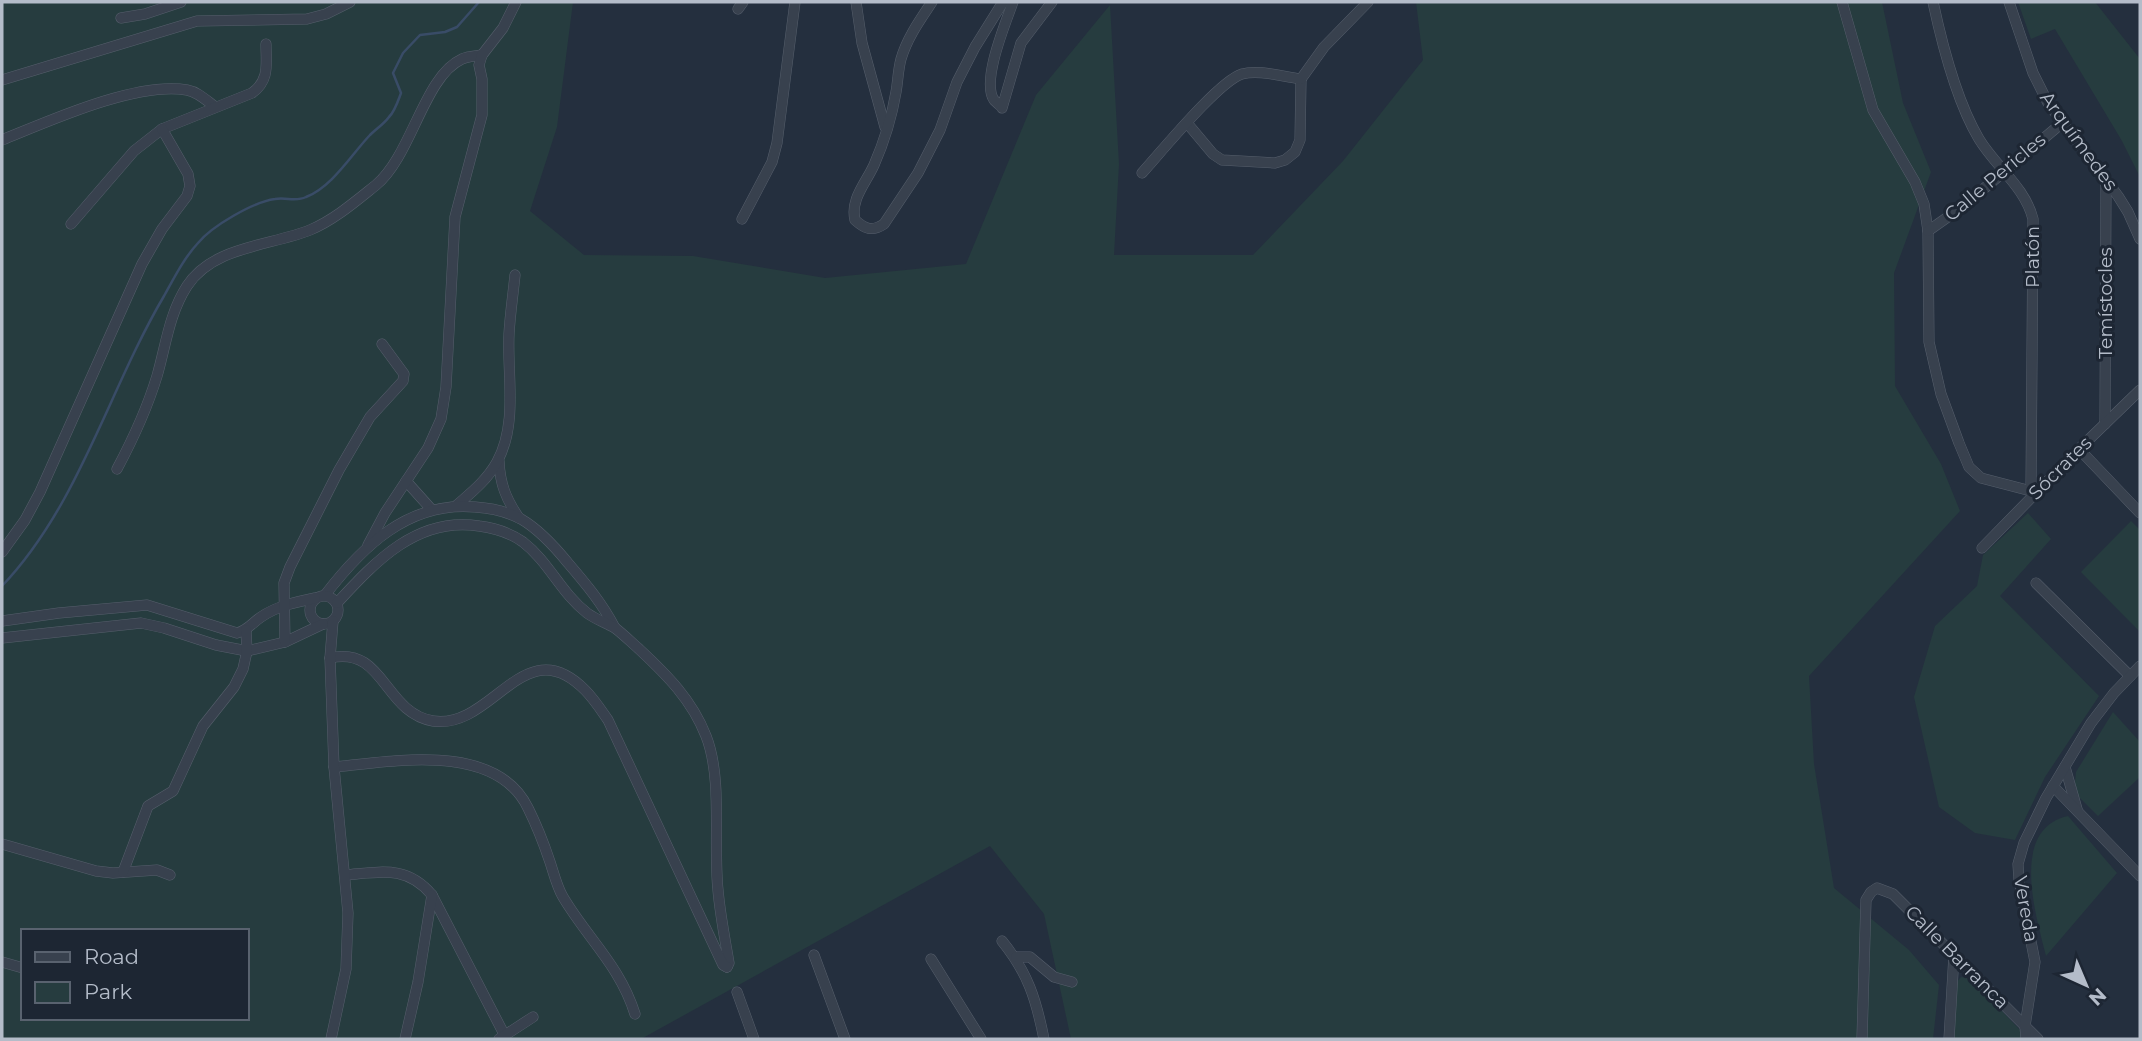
<svg xmlns="http://www.w3.org/2000/svg" width="2142" height="1041" viewBox="0 0 2142 1041" font-family="Montserrat,sans-serif">
<rect width="100%" height="100%" fill="#242f3e"/>
<!-- green -->
<g fill="#263c3f" fill-rule="evenodd">
<path d="M2,2H573L557,127L530,211L584,255L693,256L825,278L966,264L1036,95L1110,5L1119,164L1114,255H1253L1343,161L1423,60L1416,2H1882L1903,103L1931,172L1894,273L1895,386L1941,464L1960,511L1809,676L1814,764L1834,888L1909,950L1939,985L1933,1039H1071L1044,914L990,846L641,1039H2ZM23,931H247V1018H23Z"/>
<polygon points="2018,2 2095,2 2140,59 2140,177 2122,141 2055,29 2031,39"/>
<polygon points="2028,513 2051,539 2000,596 2099,696 2045,777 2015,840 1975,833 1939,807 1914,697 1935,626 1977,586 1983,555"/>
<polygon points="2131,521 2140,530 2140,632 2081,572"/>
<polygon points="2113,712 2140,742 2140,777 2098,816 2074,792 2076,772"/>
<path d="M2068,816L2117,873L2046,956C2036,916 2009,829 2068,816Z"/>
<polygon points="1961,977 1970,978 2022,1032 2023,1039 1953,1039 1954,985"/>
</g>
<g fill="none" stroke-linecap="round" stroke-linejoin="round">
<!-- stream -->
<path stroke="#394c67" stroke-width="2.5" d="M2,586C79,505 108,391 164,296C174,278 184,258 198,243C212,226 253,202 275,199C286,197 296,202 306,197C332,187 351,155 370,135C376,129 384,124 389,117C395,111 398,101 401,93L393,73L403,53L420,35L445,32L457,27L479,2"/>
<defs>
<g id="minor">
<polyline points="856,2 862,43 885,127"/>
<path d="M932,2C920,20 907,38 901,59C898,70 898,81 896,92C892,116 884,142 874,165C866,183 850,199 855,220C865,229 872,232 884,224L918,173L940,130L957,82L975,47L1003,2"/>
<path d="M1013,2C1006,22 981,81 994,100C994,100 1002,107 1002,108L1021,43L1052,2"/>
<polyline points="1842,2 1873,110 1915,182 1924,204 1928,231 1929,342 1941,394 1959,443 1969,467 1981,478 2031,491"/>
<path d="M1933,2C1942,44 1957,102 1979,139C1996,167 2025,187 2033,219L2031,491L2034,494"/>
<polyline points="2009,2 2033,73 2048,103 2118,196 2128,212 2140,239"/>
<polyline points="738,9 743,2"/>
<polyline points="121,18 145,14 181,2"/>
<polyline points="2,80 197,21 307,19 326,14 350,2"/>
<polyline points="1187,123 1213,154 1222,160 1275,163 1285,160 1295,152 1300,140 1301,79"/>
<path d="M2,140C49,121 137,81 187,90C198,92 206,100 214,106"/>
<path d="M1142,173C1161,152 1219,81 1242,74C1259,69 1283,77 1301,79L1324,47L1368,2"/>
<polyline points="742,219 772,162 777,143 795,2"/>
<path d="M71,224L134,151L162,129L252,93C270,80 266,64 266,44"/>
<polyline points="1928,231 1962,207 2062,123"/>
<polyline points="2105,424 2106,181"/>
<polyline points="2079,449 2140,513"/>
<path d="M499,461C500,484 506,499 519,518"/>
<path d="M117,469C133,439 147,409 157,376C166,345 169,314 187,286C213,246 270,246 310,230C334,220 356,201 376,185C412,155 424,76 462,59C468,56 476,56 482,55"/>
<polyline points="406,481 432,510"/>
<path d="M457,505C472,492 487,480 497,462C518,424 507,375 509,334C510,315 513,295 515,275"/>
<polyline points="368,545 385,513 428,448 441,419 446,387 455,217 482,115 482,79 479,65 482,55 503,28 516,2"/>
<polyline points="1982,548 2079,449 2140,390"/>
<polyline points="2,552 25,520 40,492 142,264 162,229 187,196 190,186 188,174 162,129"/>
<polyline points="2036,583 2130,676"/>
<path d="M325,595C362,547 408,501 475,507C489,508 508,512 521,519C540,530 555,547 568,563C586,584 602,603 615,628"/>
<circle cx="324" cy="610" r="14"/>
<path d="M337,603C375,562 417,516 479,526C495,528 509,532 523,542C549,562 561,593 587,613C595,619 606,623 615,628C623,634 631,642 639,649C667,675 692,700 706,736C723,779 713,843 718,890C720,914 725,939 729,963L727,967"/>
<path d="M2,621L59,613L147,605L237,633C248,630 252,623 261,617C277,606 296,602 315,598"/>
<polyline points="2,638 141,623 164,628 216,645 247,651 285,642 323,624"/>
<polyline points="285,642 284,583 290,567 339,470 370,417 403,381 404,374 382,344"/>
<path d="M330,658C384,645 384,713 433,721C493,730 524,628 585,690C594,699 601,710 608,720L723,965L727,967"/>
<path d="M334,767C394,761 496,742 528,808C537,826 544,844 550,862C554,874 557,887 563,897C588,939 620,966 635,1014"/>
<polyline points="2065,767 2077,809"/>
<polyline points="2053,786 2140,876"/>
<polyline points="2,844 96,871 113,873 157,870 170,875"/>
<polyline points="123,872 148,806 173,791 203,726 234,687 243,669 247,651 246,630"/>
<path d="M346,875C381,872 407,865 432,895L505,1036"/>
<path d="M1002,941C1028,973 1036,999 1044,1039"/>
<polyline points="814,955 845,1039"/>
<polyline points="1016,957 1030,957 1054,977 1072,982"/>
<polyline points="931,959 981,1039"/>
<polyline points="2,962 23,968"/>
<polyline points="737,992 754,1039"/>
<polyline points="331,1039 346,969 348,913 334,767 330,658 333,621"/>
<polyline points="405,1039 418,982 432,895"/>
<polyline points="499,1039 533,1017"/>
<polyline points="1862,1039 1866,900 1871,892 1877,888 1893,894 2038,1039"/>
<polyline points="1949,1039 1954,955"/>
<polyline points="2026,1039 2025,1026 2035,962 2019,880 2018,864 2024,843 2046,798 2091,723 2114,693 2140,666"/>
</g>
</defs>
<!-- minor casing -->
<use href="#minor" stroke="#565f6c" stroke-width="11"/>
<!-- minor -->
<use href="#minor" stroke="#38414e" stroke-width="10"/>
</g>
<g text-anchor="middle" dominant-baseline="central" stroke-width="6" stroke-linejoin="round" paint-order="stroke">
<!-- street labels -->
<g font-size="19" fill="#b4bcc9" stroke="#1d2633">
<text transform="translate(2079 141) rotate(54)">Arquímedes</text>
<text transform="translate(1995 177) rotate(-40)">Calle Pericles</text>
<text transform="translate(2032 257) rotate(-90)">Platón</text>
<text transform="translate(2105 303) rotate(-90)">Temístocles</text>
<text transform="translate(2060 468) rotate(-45)">Sócrates</text>
<text transform="translate(2026 909) rotate(80)">Vereda</text>
<text transform="translate(1957 957) rotate(45)">Calle Barranca</text>
</g>
</g>
<!-- border -->
<rect width="2142" height="1041" fill="none" stroke="#b4bcc9" stroke-width="7"/>
<!-- legend -->
<rect x="21" y="929" width="228" height="91" fill="#1d2633" stroke="#59626f" stroke-width="2"/>
<rect x="35" y="952" width="35" height="10" fill="#38414e" stroke="#59626f" stroke-width="2"/>
<text x="84" y="964" font-size="21" fill="#b4bcc9">Road</text>
<rect x="35" y="982" width="35" height="21" fill="#263c3f" stroke="#59626f" stroke-width="2"/>
<text x="84" y="999" font-size="21" fill="#b4bcc9">Park</text>
<!-- north arrow -->
<g transform="translate(2086 985) rotate(136)" stroke="#1d2633" stroke-width="5" paint-order="stroke">
<path d="M0-5L12 26L0 18L-12 26Z" fill="#b4bcc9"/>
<text y="-10" font-size="19" font-weight="bold" text-anchor="middle" fill="#b4bcc9">N</text>
</g>
</svg>
